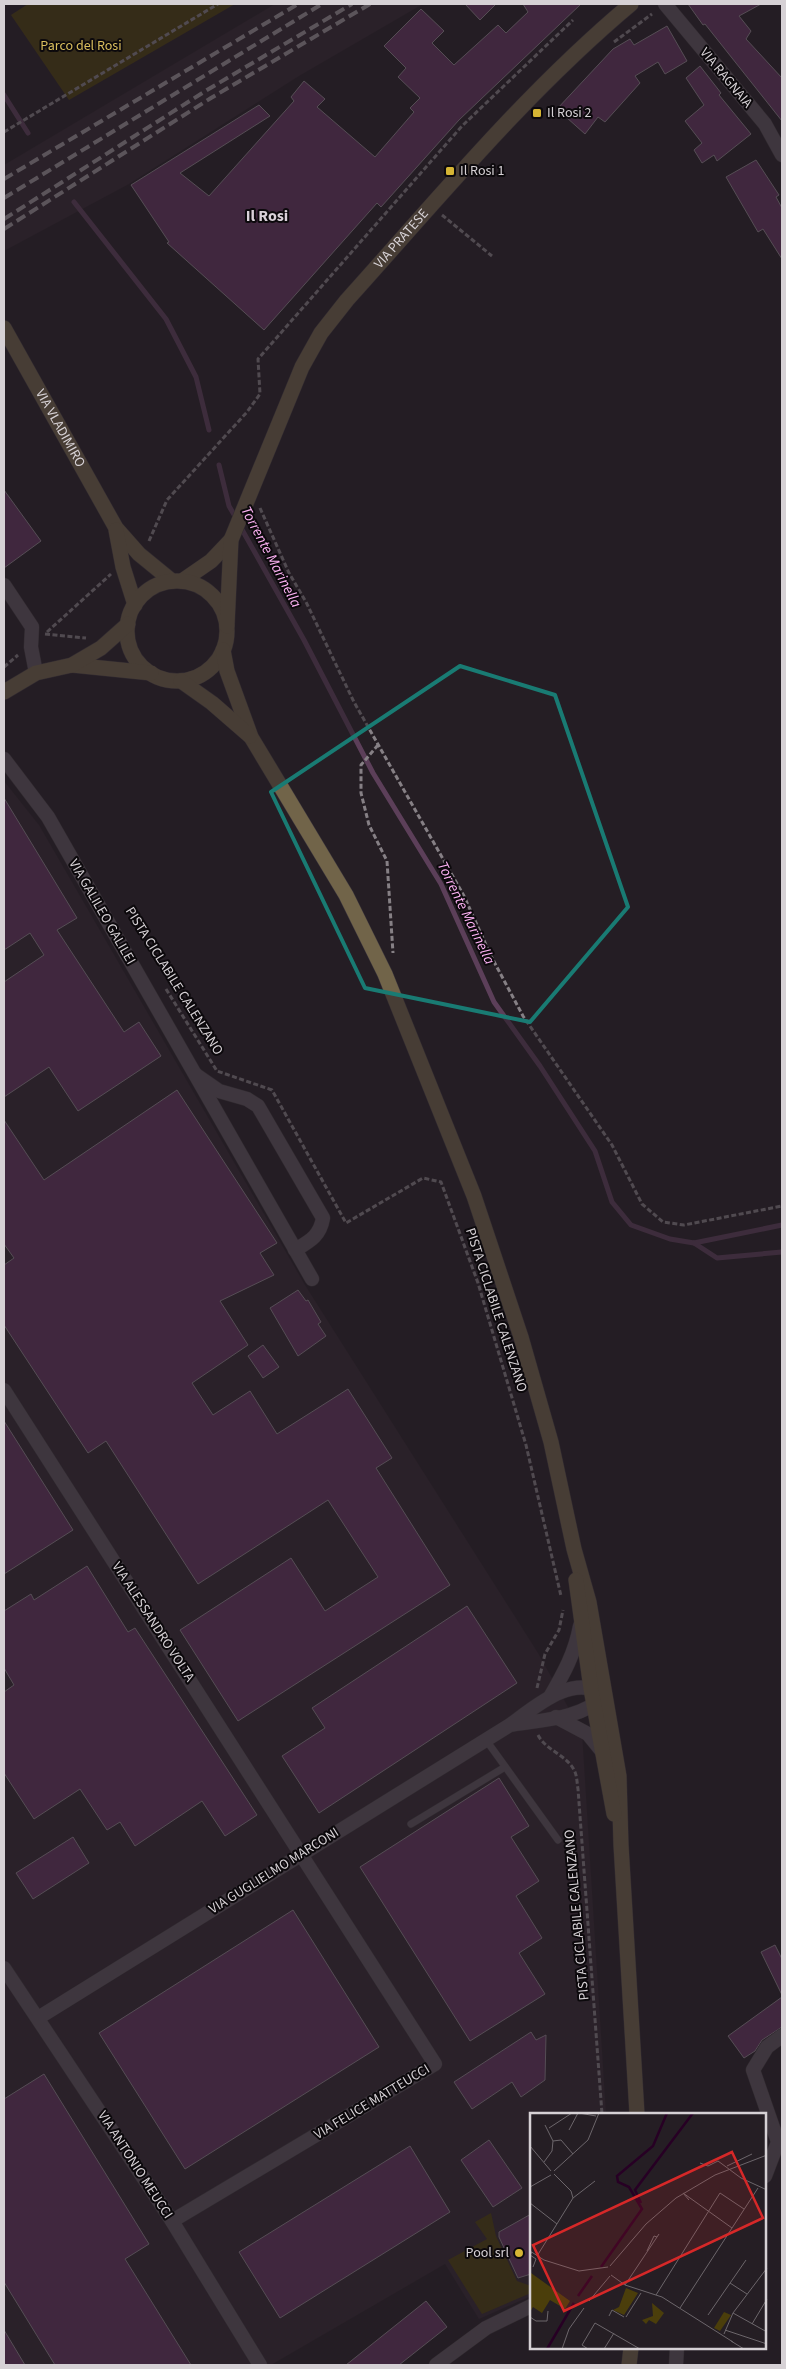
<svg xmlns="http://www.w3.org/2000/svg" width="786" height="2369" viewBox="0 0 786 2369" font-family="'Source Sans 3',sans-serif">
<rect width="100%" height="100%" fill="#251e24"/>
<!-- built -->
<g fill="#31262f">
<polygon points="275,4 423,4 299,76 129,184 4,251 4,165"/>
<polygon points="4,781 39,825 305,1285 538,1653 582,1732 606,2114 531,2114 531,2296 479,2319 445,2264 271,2365 4,2365"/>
</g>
<!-- green -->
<g fill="#4b3e0b">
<polygon points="28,4 235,4 69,100 11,15"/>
<polygon points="491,2213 496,2236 517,2281 531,2286 531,2293 482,2314 448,2260 487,2239 475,2222"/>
</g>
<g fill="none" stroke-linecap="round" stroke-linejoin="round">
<!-- stream -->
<g stroke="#5c3f59" stroke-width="5">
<polyline points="4,95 28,133"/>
<polyline points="74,202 166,319 196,377 209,430"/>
<polyline points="219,465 229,506 236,518"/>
<polyline points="240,526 304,640 373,773 441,884 494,1002 540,1066 595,1151 612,1202 631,1225 670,1239 694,1243 782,1225"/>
<polyline points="694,1243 717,1258 782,1252"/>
</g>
</g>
<!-- building -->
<g fill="#63345e" stroke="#90878f">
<polygon points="465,4 496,4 480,20"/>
<polygon points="523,4 581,4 459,120 381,207 377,203 264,330 167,243 169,242 131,185 259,105 270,116 180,173 209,196 294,101 291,97 304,81 325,99 317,107 375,157 414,112 410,108 420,98 398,77 406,68 384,46 421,9 444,31 432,43 454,65 498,25 506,33 528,12"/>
<polygon points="688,4 761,4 739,16 751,31 746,39 782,78 782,121 705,24 703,25"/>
<polygon points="667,26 687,61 665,74 658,62 635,76 640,83 605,122 598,117 585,134 557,109 613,49 630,39 634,45"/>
<polygon points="700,66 721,93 719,95 751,134 717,161 714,155 702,163 694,150 702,143 685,121 704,105 686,78"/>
<polygon points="756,160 779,195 776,197 782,208 782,259 763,229 758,232 726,177"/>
<polygon points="4,490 41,541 4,568"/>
<polygon points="4,798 77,918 57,930 124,1032 139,1022 161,1056 78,1111 49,1067 4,1097 4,982 44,955 30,933 4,950"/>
<polygon points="177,1090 277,1243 260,1253 274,1275 220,1301 248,1345 192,1383 213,1415 250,1391 277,1434 348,1389 392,1458 376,1468 450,1585 238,1721 180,1630 291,1558 325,1611 378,1577 328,1500 198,1584 106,1441 88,1453 4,1325 4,1265 14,1258 4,1244 4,1120 44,1180"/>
<polygon points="298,1290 306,1301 308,1300 321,1322 318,1324 326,1336 298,1356 270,1308"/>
<polygon points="263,1345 279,1367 263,1378 248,1356"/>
<polygon points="4,1421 73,1530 4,1574"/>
<polygon points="87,1566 128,1632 135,1628 257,1815 225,1836 202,1801 135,1846 120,1822 107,1830 80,1789 34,1819 4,1773 4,1692 14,1685 4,1668 4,1611 31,1594 34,1600"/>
<polygon points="467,1606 517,1683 319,1813 282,1756 325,1728 312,1708"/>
<polygon points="499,1778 529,1826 511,1837 539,1881 516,1896 542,1938 519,1953 545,1994 470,2041 360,1867"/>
<polygon points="73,1837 89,1863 33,1899 16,1873"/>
<polygon points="293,1910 379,2047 185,2169 99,2033"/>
<polygon points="775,1945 782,1959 782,1995 761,1952"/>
<polygon points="782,1997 782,2027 762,2040 755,2051 744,2058 728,2036"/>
<polygon points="531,2032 536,2040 546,2035 545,2080 521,2097 512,2082 472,2109 454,2082"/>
<polygon points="44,2074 149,2244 125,2259 191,2365 55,2365 4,2282 4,2099"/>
<polygon points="489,2140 522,2188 493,2207 461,2160"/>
<polygon points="410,2146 450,2212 280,2318 239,2252"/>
<polygon points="531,2214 531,2274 518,2278 499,2237 499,2232"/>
<polygon points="426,2301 447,2327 399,2365 346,2365"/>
<polygon points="4,2330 25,2365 4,2365"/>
</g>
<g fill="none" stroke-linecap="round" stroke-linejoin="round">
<defs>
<g id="lane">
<polyline points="486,1740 558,1840"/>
<polyline points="411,1824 505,1767"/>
</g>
<g id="street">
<polyline points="665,4 765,124 782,155"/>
<polyline points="4,585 32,627 31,647 36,673"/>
<polyline points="4,759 48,817 312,1279"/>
<path d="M196,1075L219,1091L247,1099L258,1106L323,1218C320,1236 310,1241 295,1250"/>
<polyline points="4,1390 435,2064 172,2221"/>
<path d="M550,1697C564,1673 575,1653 580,1626"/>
<polyline points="556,1717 588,1734 601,1750"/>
<polyline points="4,1968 172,2221 260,2365"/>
<path d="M38,2018L510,1725C535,1707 573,1672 605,1695C583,1719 541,1720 510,1725"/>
<polyline points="765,2176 778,2142 753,2070 767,2047 782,2036"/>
<polyline points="436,2365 486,2328 531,2306"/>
<polyline points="676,2365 677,2348"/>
</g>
<g id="secondary">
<path id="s1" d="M4,328L116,528L139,554L172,581"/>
<polyline points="116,530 123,567 135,605"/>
<polyline points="182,581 211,561 231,540"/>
<circle cx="177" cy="631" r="50"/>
<path id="s2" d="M227,626L231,540L302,367L321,333L347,300C438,199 526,92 631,4"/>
<polyline points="223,650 227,671 251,737 346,895 385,974 474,1196 521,1337 551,1442 574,1549 589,1602 619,1776 621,1845 637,2114"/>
<polyline points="72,665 151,673"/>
<polyline points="181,681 212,703 250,736"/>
<polyline points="4,692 36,673 72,665 101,648 128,624"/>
<polyline points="576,1580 591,1689 614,1814"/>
<polyline points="629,2365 631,2348"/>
</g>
</defs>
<!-- lane casing -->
<use href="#lane" stroke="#3e383e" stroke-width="8"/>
<!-- street casing -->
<use href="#street" stroke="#3e383e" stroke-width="15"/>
<!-- secondary casing -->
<use href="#secondary" stroke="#3e383e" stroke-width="16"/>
<!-- path -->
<g stroke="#868085" stroke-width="3" stroke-dasharray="5 2.5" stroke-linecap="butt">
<polyline points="614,42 652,14"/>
<polyline points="4,132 218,4"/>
<polyline points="442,215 492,256"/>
<polyline points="260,508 289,573 306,602 354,702 464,896 491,956 523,1016 612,1145 642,1204 663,1222 684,1225 782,1206"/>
<polyline points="149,541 167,500 247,412 260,394 258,359 462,126 573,20"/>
<polyline points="47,632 111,574"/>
<polyline points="45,634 86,638"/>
<polyline points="4,667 18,655"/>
<polyline points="378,745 361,765 361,793 369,825 387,861 393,953"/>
<polyline points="166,989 217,1071 272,1090 346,1223 423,1178 441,1182 478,1283 526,1445 561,1596"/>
<polyline points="537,1688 545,1654 559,1630 563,1610"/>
<path d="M538,1735C546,1751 568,1755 575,1772C577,1777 577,1783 578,1789L602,2114"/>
</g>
<!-- lane -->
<use href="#lane" stroke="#5e565d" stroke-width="7"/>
<!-- street -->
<use href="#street" stroke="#5e565d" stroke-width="14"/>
<!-- secondary -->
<use href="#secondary" stroke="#716449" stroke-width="15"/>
<!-- rail -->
<g stroke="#9d989c" stroke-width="4" stroke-dasharray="10 5" stroke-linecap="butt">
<polyline points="4,179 298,4"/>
<polyline points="4,198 322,4"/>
<polyline points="4,219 207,90 352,4"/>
<polyline points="4,229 211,98 370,4"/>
</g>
</g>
<!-- marked area -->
<path d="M0 0H786V2369H0ZM460,666L555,695L628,907L530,1022L365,988L271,792Z" fill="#251e24" fill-opacity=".55" fill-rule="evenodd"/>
<path fill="none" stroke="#197b73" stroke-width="4" stroke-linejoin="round" d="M460,666L555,695L628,907L530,1022L365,988L271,792Z"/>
<!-- markers -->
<g fill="#d6b534" stroke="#0c090c" stroke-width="2">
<rect x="532" y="108" width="10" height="10" rx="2.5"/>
<rect x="445" y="166" width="10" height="10" rx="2.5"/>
<circle cx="519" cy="2253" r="5"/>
</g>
<g text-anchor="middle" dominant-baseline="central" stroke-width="4" stroke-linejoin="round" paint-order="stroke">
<!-- park labels -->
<g font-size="14" fill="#d9be5d" stroke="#0c090c">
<text x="81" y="46">Parco del Rosi</text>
</g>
<!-- street labels -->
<g font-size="14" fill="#d6d1d5" stroke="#0c090c">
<text transform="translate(726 78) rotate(50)">VIA RAGNAIA</text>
<text stroke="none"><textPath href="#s2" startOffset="436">VIA PRATESE</textPath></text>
<text stroke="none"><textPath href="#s1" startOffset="115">VIA VLADIMIRO</textPath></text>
<text transform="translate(102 912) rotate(60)">VIA GALILEO GALILEI</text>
<text transform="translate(174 981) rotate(58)">PISTA CICLABILE CALENZANO</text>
<text transform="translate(496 1310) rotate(72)">PISTA CICLABILE CALENZANO</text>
<text transform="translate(153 1622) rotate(57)">VIA ALESSANDRO VOLTA</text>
<text transform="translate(274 1871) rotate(-32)">VIA GUGLIELMO MARCONI</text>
<text transform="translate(577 1915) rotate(-95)">PISTA CICLABILE CALENZANO</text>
<text transform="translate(372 2102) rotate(-31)">VIA FELICE MATTEUCCI</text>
<text transform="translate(135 2165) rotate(57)">VIA ANTONIO MEUCCI</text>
</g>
<!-- poi labels -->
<g font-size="14" fill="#d6d1d5" stroke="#0c090c" text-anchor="start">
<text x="547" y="113">Il Rosi 2</text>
<text x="460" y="171">Il Rosi 1</text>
<text x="509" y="2253" text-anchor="end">Pool srl</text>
</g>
<!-- water labels -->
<g font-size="15" font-style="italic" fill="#fdb2f4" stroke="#0c090c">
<text transform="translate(271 557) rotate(62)">Torrente Marinella</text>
<text transform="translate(466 913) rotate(64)">Torrente Marinella</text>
</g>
<!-- quarter labels -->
<g font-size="16" font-weight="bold" fill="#dad1d9" stroke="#0c090c">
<text x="267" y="216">Il Rosi</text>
</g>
</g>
<!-- overview -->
<g transform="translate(530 2113)">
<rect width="236" height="236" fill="#251e24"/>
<path d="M1,160L40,188L35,196L20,187L12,200L3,194L0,199ZM96,175L108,180L94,202L83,197L89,194ZM122,190L134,200L126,211L119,207L116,211L112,207L123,203ZM194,199L201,202L190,218L184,215Z" fill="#4b3e0b"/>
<path fill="none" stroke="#270024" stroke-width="2.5" d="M111,90L105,77L163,0M71,154L112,96L99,74L88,69L87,63L123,33L137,0M48,183L62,163M17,236L44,190"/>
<path fill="none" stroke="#6c666b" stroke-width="1" d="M49,0L66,3M19,15L42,0M39,17L48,0M23,28L31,27L43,41M0,33L21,58M14,49L22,38L23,28L15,12M170,50L178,53L188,48L211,65L237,77M197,53L222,41M24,58L58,27L69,0M0,74L21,62M43,85L65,68M159,87L153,80L202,115M0,90L27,111M0,138L14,147L49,158L78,154M117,138L124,123L127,124M2,139L0,142L6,146L3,154M7,143L43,85L41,78L24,61M80,153L116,111L146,85L185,62L237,42M81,162L95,172L132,184L203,229M200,170L217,181M95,172L129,121M126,182L190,80L214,96M59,188L80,163M150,195L228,75M203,200L237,219M178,202L216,147M79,203L82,197L94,204M0,204L6,208H17L18,198M96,204L111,180M65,210L110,236M222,211L237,186M195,217L237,231M194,221L203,200L237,155M201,228L214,236M32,236L39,216L54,195M58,236L52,232L65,210M74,236L84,220"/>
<path fill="#d62828" fill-opacity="0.15" stroke="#d62828" stroke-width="2.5" d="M202,39L233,105L34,198L3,132Z"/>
<rect width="236" height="236" fill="none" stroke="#d6d1d5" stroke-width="2.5"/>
</g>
<!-- border -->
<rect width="786" height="2369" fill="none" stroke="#d6d1d5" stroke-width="10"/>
</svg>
